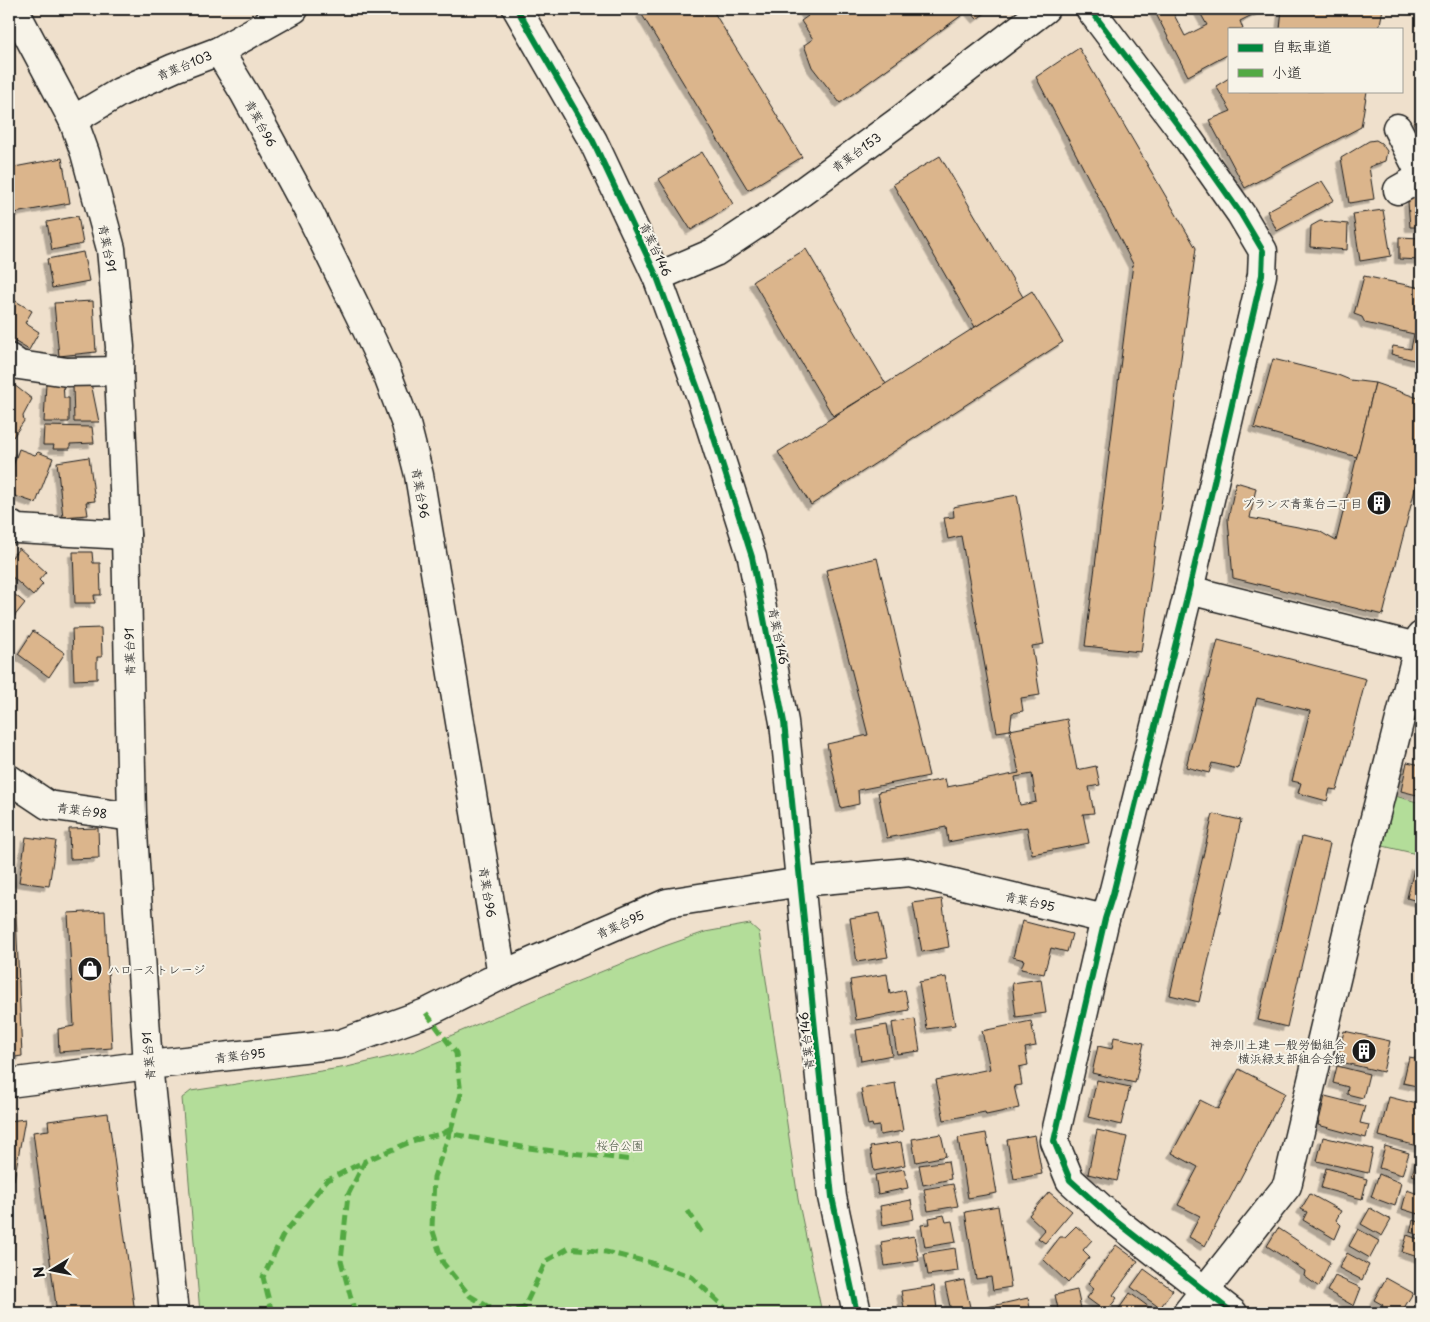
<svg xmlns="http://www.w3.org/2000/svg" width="1430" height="1322" viewBox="0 0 1430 1322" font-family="'Playpen Sans','Klee One',sans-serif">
<defs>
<filter id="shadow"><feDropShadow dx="-4.5" dy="4.5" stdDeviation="0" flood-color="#0004"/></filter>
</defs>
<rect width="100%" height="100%" fill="#efe0cc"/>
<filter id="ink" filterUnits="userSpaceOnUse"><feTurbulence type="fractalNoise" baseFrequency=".02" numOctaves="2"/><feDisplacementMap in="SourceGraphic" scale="10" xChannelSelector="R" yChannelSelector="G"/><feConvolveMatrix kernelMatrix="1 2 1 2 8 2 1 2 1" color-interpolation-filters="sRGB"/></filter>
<g filter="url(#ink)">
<!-- green -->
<g fill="#b3dd99" stroke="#687c5a">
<polygon points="1395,796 1421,803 1421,855 1383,846"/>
<polygon points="750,924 759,932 798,1199 822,1313 200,1313 182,1098 191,1091 347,1067 415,1051 571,984 662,947 705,932"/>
</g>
<!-- building -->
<g fill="#dbb58c" stroke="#1c1c1c" fill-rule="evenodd" filter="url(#shadow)">
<polygon points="647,9 712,9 802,157 748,190 641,13"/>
<polygon points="803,9 990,9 977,19 969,10 840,103 812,67 804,45 813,39 801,21 808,16"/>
<polygon points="1156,9 1171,9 1185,36 1207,25 1198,9 1264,9 1240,21 1243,29 1229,29 1229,54 1188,76 1154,10"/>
<polygon points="1282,9 1383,9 1379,29 1280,29"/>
<polygon points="1079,48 1196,248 1141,652 1085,646 1133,264 1036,77"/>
<polygon points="1229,78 1229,91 1367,91 1361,127 1245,188 1209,120 1231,111 1216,86"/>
<polygon points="1421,118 1421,153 1410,131 1416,128 1413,122"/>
<polygon points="1376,140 1381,143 1387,151 1385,161 1369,167 1374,199 1349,203 1341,158 1369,141"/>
<polygon points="702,152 733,204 691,230 659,179"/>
<polygon points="940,156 1023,297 975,327 893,184"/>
<polygon points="62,158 70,203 9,214 9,168"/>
<polygon points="1322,181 1334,200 1277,231 1267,211"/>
<polygon points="1421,193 1421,227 1410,227 1408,202"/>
<polygon points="1383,210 1391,256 1360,261 1353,214"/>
<polygon points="78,216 83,244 52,250 47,222"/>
<polygon points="1320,221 1348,224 1347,250 1310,247 1311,226"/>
<polygon points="1399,237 1421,238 1421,260 1399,259"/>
<polygon points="806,249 886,384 833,416 753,281"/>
<polygon points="83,252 89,281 52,288 47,259"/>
<polygon points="1364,276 1421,288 1421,362 1391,354 1393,346 1411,349 1414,334 1365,323 1362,317 1354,314"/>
<polygon points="1032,291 1063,342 811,505 778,452"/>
<polygon points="9,297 32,311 25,323 39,332 29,350 9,338"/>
<polygon points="93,301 96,352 59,356 54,303"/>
<polygon points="1273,359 1338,375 1350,380 1375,383 1357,457 1254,428"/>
<polygon points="9,381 32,399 23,416 24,421 13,437 9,433"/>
<polygon points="46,383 63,383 64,398 69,398 69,422 44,422"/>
<polygon points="91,383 99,422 74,422 73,385"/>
<polygon points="1375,383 1421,399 1421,466 1383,615 1233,578 1228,519 1236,482 1256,488 1250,518 1319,531 1336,541"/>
<polygon points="44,426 92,427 94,443 70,444 70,449 53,449 54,445 43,445"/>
<polygon points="19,449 35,455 38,452 53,458 36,503 9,494 9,477"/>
<polygon points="89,457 95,501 86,502 88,515 63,517 57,462"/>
<polygon points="1017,495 1044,644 1032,646 1040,695 1021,698 1023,711 1012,713 1010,730 997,732 961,536 948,539 944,518 954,517 953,507"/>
<polygon points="19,548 46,572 39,580 43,584 33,596 9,574 9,561"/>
<polygon points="73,552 92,552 93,563 100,563 101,595 94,595 95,603 75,603"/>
<polygon points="877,558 929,776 858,790 859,804 841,808 827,744 868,735 826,570"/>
<polygon points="9,590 25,603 9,623"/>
<polygon points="101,628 102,657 97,657 97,679 74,680 72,629"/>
<polygon points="33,631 65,653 49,677 18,654"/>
<polygon points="1218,640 1366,679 1337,790 1330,789 1327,801 1298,793 1301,783 1292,781 1310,711 1257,698 1238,769 1212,763 1209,773 1186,767"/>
<path d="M1067,719L1077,770L1096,766L1100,785L1089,787L1094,813L1083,814L1089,843L1032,854L1027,827L948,842L946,827L887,838L878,792L945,779L947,787L1019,773L1010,730ZM1032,774L1036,802L1020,805L1015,777Z"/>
<polygon points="1407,762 1421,765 1421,774 1417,795 1401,791"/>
<polygon points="1213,814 1241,820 1199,1002 1170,995"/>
<polygon points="98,828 99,858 70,859 69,829"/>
<polygon points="26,837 56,841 49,886 19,882"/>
<polygon points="1302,837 1330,844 1287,1027 1258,1020"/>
<polygon points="9,854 14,858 9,871"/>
<polygon points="1415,865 1421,866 1421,902 1407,898"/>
<polygon points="942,899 949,947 922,952 913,903"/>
<polygon points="105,911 112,1048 59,1052 58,1029 74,1026 68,913"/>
<polygon points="16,913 22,1056 9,1058 9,914"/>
<polygon points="879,913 888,957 857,962 850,918"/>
<polygon points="1022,921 1072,934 1067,952 1051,948 1044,974 1021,969 1024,960 1013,957"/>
<polygon points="887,974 890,994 905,990 909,1010 856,1020 850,980"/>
<polygon points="946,977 955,1025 927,1029 919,982"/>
<polygon points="1041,979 1046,1013 1016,1017 1012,983"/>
<polygon points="915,1019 920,1051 897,1054 892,1023"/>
<polygon points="1031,1021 1036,1046 1025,1048 1028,1065 1019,1067 1022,1085 1014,1086 1019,1108 986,1115 985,1112 944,1120 936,1080 990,1069 982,1031"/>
<polygon points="887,1025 892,1055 861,1061 856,1030"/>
<polygon points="1344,1031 1390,1041 1383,1072 1337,1061"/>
<polygon points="1114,1037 1144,1043 1135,1083 1092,1073 1098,1046 1112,1049"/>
<polygon points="1409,1057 1421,1059 1421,1087 1403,1083"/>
<polygon points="1337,1066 1369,1074 1363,1098 1347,1094 1348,1087 1333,1083"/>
<polygon points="1239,1069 1285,1093 1205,1246 1189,1237 1200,1216 1178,1205 1198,1167 1172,1153 1200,1100 1218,1109"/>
<polygon points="1097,1080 1130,1087 1121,1125 1088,1117"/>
<polygon points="895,1083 903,1131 880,1135 879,1126 873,1127 872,1124 868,1125 861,1089"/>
<polygon points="1325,1096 1365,1106 1360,1123 1369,1125 1366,1138 1318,1125"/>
<polygon points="1389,1097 1421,1105 1421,1147 1379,1136"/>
<polygon points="108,1113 135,1313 57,1313 33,1132 49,1130 48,1121"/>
<polygon points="25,1119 14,1180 9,1181 9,1121"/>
<polygon points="1097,1130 1127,1137 1117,1181 1088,1174"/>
<polygon points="986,1133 997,1193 968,1198 958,1138"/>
<polygon points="941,1134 946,1156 916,1162 912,1139"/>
<polygon points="1035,1135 1042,1174 1014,1179 1007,1140"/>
<polygon points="1323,1137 1373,1149 1368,1173 1317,1161"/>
<polygon points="901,1142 905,1165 874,1171 870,1147"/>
<polygon points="1385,1146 1409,1153 1402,1175 1379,1168"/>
<polygon points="1417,1157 1421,1159 1421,1178 1412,1175"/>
<polygon points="948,1161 951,1179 923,1185 919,1165"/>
<polygon points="1326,1168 1367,1179 1362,1199 1321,1188"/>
<polygon points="904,1169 908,1188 878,1194 875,1175"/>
<polygon points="1379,1174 1401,1183 1395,1206 1371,1197"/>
<polygon points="953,1184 958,1206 928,1211 924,1189"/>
<polygon points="1407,1190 1421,1195 1421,1215 1402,1209"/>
<polygon points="1049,1192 1072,1211 1045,1243 1038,1238 1045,1230 1029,1215"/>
<polygon points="1310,1194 1341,1211 1336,1220 1341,1225 1335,1239 1303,1220 1307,1212 1301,1209"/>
<polygon points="911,1200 914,1219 883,1225 880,1206"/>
<polygon points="998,1206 1011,1287 993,1290 991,1277 976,1279 965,1212"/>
<polygon points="1370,1208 1391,1220 1382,1236 1361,1224"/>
<polygon points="944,1215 946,1222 952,1221 956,1242 925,1247 921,1225 930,1224 929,1218"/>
<polygon points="1413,1220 1421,1223 1421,1236 1410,1232"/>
<polygon points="1076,1226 1092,1240 1083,1250 1090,1257 1068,1283 1043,1259 1060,1237 1065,1237"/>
<polygon points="1278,1228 1330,1262 1319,1287 1304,1276 1305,1271 1267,1246"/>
<polygon points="1358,1229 1379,1241 1370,1258 1349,1246"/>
<polygon points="1407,1235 1421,1240 1421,1258 1402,1252"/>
<polygon points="914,1236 919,1261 885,1266 881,1242"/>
<polygon points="1116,1245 1138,1261 1113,1295 1117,1298 1106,1312 1087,1298 1094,1289 1088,1284"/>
<polygon points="955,1248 958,1271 928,1275 924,1253"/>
<polygon points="1347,1253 1369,1265 1362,1280 1339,1268"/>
<polygon points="1144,1269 1173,1290 1160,1308 1131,1287"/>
<polygon points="1335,1276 1361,1288 1354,1306 1327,1291"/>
<polygon points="1386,1278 1413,1293 1401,1313 1379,1313 1383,1305 1374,1300"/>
<polygon points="964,1280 970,1307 951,1311 945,1284"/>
<polygon points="934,1286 937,1309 905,1313 901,1291"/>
<polygon points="1077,1290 1082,1313 1059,1313 1055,1295"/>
<polygon points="1130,1293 1157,1313 1116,1313"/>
<polygon points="1028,1298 1031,1313 984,1313 983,1308"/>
</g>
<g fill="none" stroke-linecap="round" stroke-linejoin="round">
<defs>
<g id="minor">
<polyline points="14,9 73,120 85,153 111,249 120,347 119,371 126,535 132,817 148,1065 174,1313"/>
<polyline points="517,9 593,141 657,277 701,397 752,557 784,722 832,1197 857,1313"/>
<polyline points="1090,9 1189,140 1241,214 1263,251 1262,275 1189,590 1113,894 1105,919 1054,1141 1070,1180 1112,1218 1233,1313"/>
<polyline points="219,51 245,94 308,210 366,328 386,371 406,424 419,475 502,975"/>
<polyline points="73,120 120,92 174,68 219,51 294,9"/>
<polyline points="1397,128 1421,175"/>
<polyline points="1398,190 1421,177"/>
<polyline points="657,277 715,252 769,216 899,121 1045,9"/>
<polyline points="9,358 19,365 67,372 119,371"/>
<polyline points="9,524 17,529 126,535"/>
<polyline points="1189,590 1421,648"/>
<polyline points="9,779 48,805 132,817"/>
<polyline points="9,1083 148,1065 340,1044 426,1013 502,975 667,903 801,882 909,872 1105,919"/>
<polyline points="1187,1313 1287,1186 1365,857 1421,636"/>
</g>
</defs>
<!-- minor casing -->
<use href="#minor" stroke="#1c1c1c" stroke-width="31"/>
<!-- minor -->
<use href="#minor" stroke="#f7f3e8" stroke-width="28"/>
<!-- quiet -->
<g stroke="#52a943" stroke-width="5" stroke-dasharray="10 5" stroke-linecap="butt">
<polyline points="426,1013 456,1053 461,1094 451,1129 453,1134 528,1148 633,1160"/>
<polyline points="451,1129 434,1177 432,1228 443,1263 470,1296 499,1313"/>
<polyline points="688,1211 704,1236"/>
<polyline points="749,1307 750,1313"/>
<polyline points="272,1313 263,1277 283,1235 326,1181 365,1161"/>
<polyline points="355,1313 341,1261 348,1195 365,1161 415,1140 441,1134 451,1129"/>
<polyline points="502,1313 524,1308 546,1261 569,1248 606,1252 652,1263 692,1277 726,1309 727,1313"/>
</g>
<defs>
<g id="cycleway">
<polyline points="517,9 593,141 657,277 701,397 752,557 784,722 832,1197 857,1313"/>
<polyline points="1090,9 1189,140 1241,214 1263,251 1262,275 1189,590 1113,894 1105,919 1054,1141 1070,1180 1112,1218 1233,1313"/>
</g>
</defs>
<!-- cycleway casing -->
<use href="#cycleway" stroke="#f7f3e8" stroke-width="9"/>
<!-- cycleway -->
<use href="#cycleway" stroke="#00873e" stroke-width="6"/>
</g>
</g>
<!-- icons -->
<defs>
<symbol id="building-disc" viewBox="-11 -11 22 22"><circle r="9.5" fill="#1c1c1c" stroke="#f7f3e8"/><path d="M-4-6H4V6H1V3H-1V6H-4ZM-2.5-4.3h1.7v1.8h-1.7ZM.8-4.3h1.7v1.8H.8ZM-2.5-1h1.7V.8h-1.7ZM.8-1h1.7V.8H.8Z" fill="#fff"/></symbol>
<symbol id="shop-disc" viewBox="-11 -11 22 22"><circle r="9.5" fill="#1c1c1c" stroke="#f7f3e8"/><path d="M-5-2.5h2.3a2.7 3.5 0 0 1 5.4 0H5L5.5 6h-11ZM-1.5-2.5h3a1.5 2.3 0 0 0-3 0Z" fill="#fff"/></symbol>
</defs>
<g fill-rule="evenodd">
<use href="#building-disc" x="1365" y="489" width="28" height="28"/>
<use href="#shop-disc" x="76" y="955" width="28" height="28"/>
<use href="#building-disc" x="1350" y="1037" width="28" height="28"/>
</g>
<g text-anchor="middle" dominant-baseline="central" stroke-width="4" stroke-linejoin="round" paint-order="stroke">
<!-- street labels -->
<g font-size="12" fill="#1c1c1c" stroke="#f7f3e8">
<text transform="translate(184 65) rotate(-22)">青葉台103</text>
<text transform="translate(261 123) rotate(62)">青葉台96</text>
<text transform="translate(856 152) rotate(-36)">青葉台153</text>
<text transform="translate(108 248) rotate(79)">青葉台91</text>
<text transform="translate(656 249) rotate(65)">青葉台146</text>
<text transform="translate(421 493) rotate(80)">青葉台96</text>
<text transform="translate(779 636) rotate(79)">青葉台146</text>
<text transform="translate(129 652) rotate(-91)">青葉台91</text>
<text transform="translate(82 810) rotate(8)">青葉台98</text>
<text transform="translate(488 892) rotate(81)">青葉台96</text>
<text transform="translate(1030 901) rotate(13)">青葉台95</text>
<text transform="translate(620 924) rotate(-24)">青葉台95</text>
<text transform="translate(806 1041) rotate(-96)">青葉台146</text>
<text transform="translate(240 1055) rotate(-6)">青葉台95</text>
<text transform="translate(148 1056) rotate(-95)">青葉台91</text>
</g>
<!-- poi labels -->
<g font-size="12" fill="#1c1c1c" stroke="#f7f3e8" text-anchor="end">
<text x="1362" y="503">ブランズ青葉台二丁目</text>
<text x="108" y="969" text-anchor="start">ハローストレージ</text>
<text x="1346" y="1044">神奈川土建 一般労働組合<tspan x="1346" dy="14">横浜緑支部組合会館</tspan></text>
</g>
<!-- park labels -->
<g font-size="12" fill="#495642" stroke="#f7f3e8">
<text x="620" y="1145">桜台公園</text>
</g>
</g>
<!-- margin -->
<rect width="1430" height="1322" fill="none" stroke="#f7f3e8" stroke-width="30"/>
<rect x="15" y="15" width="1400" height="1292" fill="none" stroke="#1c1c1c" stroke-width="2" filter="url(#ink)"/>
<!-- legend -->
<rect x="1228" y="28" width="175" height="65" fill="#f7f3e8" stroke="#9f9d96"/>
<rect x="1238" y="44" width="25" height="8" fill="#00873e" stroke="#9f9d96"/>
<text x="1272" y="52" font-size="15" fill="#1c1c1c">自転車道</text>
<rect x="1238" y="69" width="25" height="8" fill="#52a943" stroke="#9f9d96"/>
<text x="1272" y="78" font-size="15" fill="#1c1c1c">小道</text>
<!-- north arrow -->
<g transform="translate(52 1270) rotate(260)" stroke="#f7f3e8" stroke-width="4" paint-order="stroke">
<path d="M0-4L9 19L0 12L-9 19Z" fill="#1c1c1c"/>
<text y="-8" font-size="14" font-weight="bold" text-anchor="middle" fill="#1c1c1c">N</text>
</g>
</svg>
